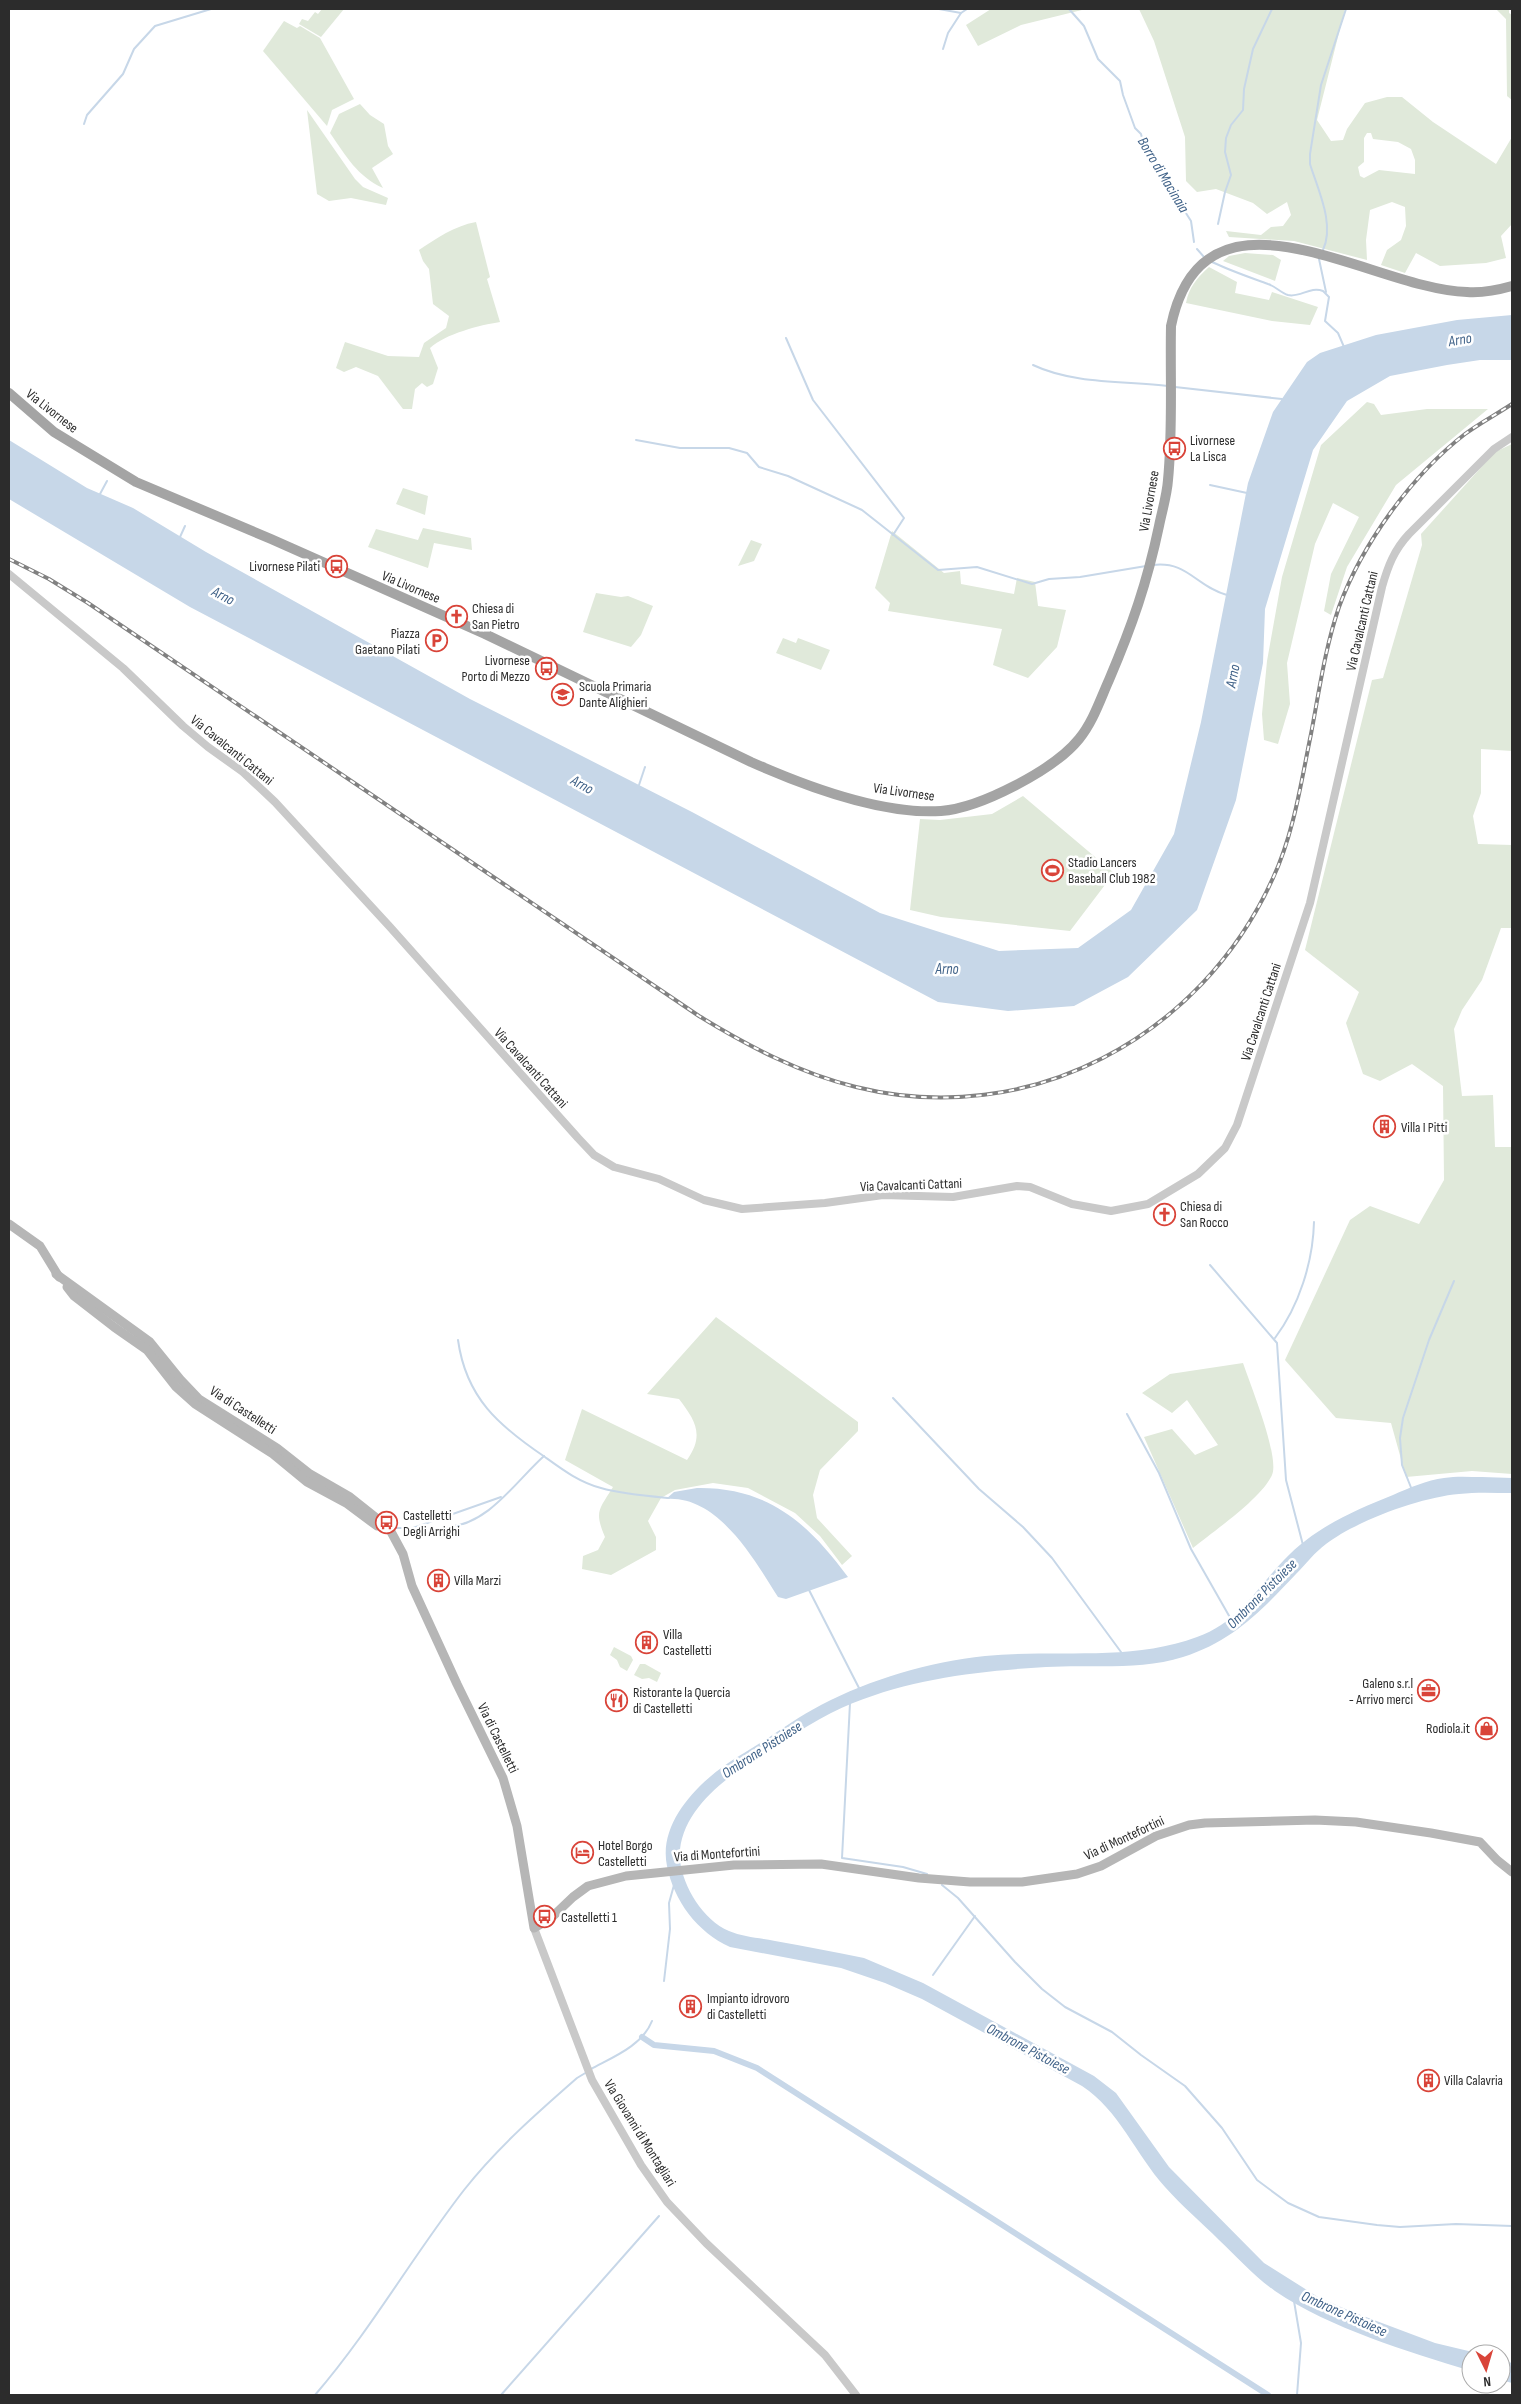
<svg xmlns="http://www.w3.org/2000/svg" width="1521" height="2404" viewBox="0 0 1521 2404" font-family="'Sofia Sans Condensed',sans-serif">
<rect width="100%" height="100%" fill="#fff"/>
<!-- green -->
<g fill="#e0e9da" fill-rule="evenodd">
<polygon points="322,9 344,9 321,37 299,24 302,19 308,21 315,12 318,14"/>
<polygon points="991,9 1086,9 1021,25 978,46 966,25"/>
<path d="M1139,9H1345L1317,120L1331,141L1343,140L1347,129L1365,103L1387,97H1402L1433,122L1496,164L1512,137V224L1501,236L1506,258L1486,263L1440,266L1416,253L1405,273L1381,265L1387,250L1401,240L1406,226L1405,207L1392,202L1370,210L1366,240L1367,260L1294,241L1229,237L1226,231L1261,235L1271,227L1283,226L1291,215L1287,202L1267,214L1253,203L1216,189L1197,192L1186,181L1185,137L1154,41ZM1367,133H1371L1373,139L1398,142L1411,149L1415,160V174L1379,170L1364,178L1360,176L1358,167L1364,162V138Z"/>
<polygon points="1496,9 1509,9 1509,13 1512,15 1512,100 1507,96 1506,19"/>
<polygon points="284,21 297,28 300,26 320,38 354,99 332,110 327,126 263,51"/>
<path d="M360,104L370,115L384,124L388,146L393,154L372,168L383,188C357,176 346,156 330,133L339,114Z"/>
<polygon points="307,110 355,179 363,187 388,198 386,205 351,198 329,201 317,194"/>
<path d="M476,222L490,277L487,279L500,322C480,325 445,334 430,348L438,368L433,384L427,387L422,383L415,389L412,409H403L378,376L356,367L344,372L336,368L345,342L388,356L419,357L424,343L446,328L449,316L433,304L429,269L423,261L419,250C437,238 454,226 476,222Z"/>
<polygon points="1245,253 1273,255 1281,260 1275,281 1223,261 1229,256"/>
<path d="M1209,267L1237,282L1235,293L1269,300L1272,292L1318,307L1310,325L1272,321L1186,303C1189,287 1197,278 1209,267Z"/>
<polygon points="1367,402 1374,404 1381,415 1427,409 1488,409 1396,485 1347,567 1331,615 1324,611 1331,574 1359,517 1333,503 1315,544 1287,663 1290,704 1278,744 1264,740 1262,714 1267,661 1282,577 1321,445"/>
<polygon points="1512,444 1512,751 1481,749 1481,793 1473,816 1478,844 1512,845 1512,928 1501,928 1482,980 1462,1010 1454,1029 1462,1096 1493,1095 1495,1147 1512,1147 1512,1474 1472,1471 1406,1477 1391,1423 1336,1418 1285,1360 1350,1220 1370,1206 1419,1224 1444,1180 1443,1086 1412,1064 1380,1081 1363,1074 1346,1023 1359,992 1305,950 1372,680 1383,678 1422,545 1421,534 1495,452"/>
<polygon points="403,488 428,496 425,515 396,504"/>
<polygon points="423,528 471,538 472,550 434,543 428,568 368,547 376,529 418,540"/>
<polygon points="892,531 944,573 960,571 961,584 1014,594 1017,578 1035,582 1038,606 1066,610 1057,647 1028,678 993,665 1002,629 888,611 890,603 875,588"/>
<polygon points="751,540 762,544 754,561 738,566"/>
<polygon points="596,593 621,597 628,596 653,606 641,635 631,647 583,632"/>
<polygon points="783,638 796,643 798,638 830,650 821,670 776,653"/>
<polygon points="1023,796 1114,873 1070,931 941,917 910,910 920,819 940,820 992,814"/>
<path d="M716,1317L858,1422V1431L820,1470L813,1495L817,1518L852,1556L842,1565L820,1536L795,1513L748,1488L713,1483L675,1490L661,1498L648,1521L656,1537V1550L611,1575L582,1569L583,1556L598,1550L605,1537C594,1511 599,1510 613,1487L565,1460L582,1409L687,1460C705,1435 695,1420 679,1399L647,1394Z"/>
<path d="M1243,1363C1250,1384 1280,1457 1272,1475C1261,1499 1215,1530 1193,1548L1144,1437L1172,1429L1195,1455L1218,1445L1187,1400L1172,1413L1142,1393L1170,1374Z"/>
<polygon points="614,1647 631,1656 633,1660 627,1671 620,1667 617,1660 610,1655"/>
<polygon points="640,1664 645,1664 661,1673 657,1682 649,1678 642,1679 634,1675"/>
</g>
<!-- water -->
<g fill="#c7d7e8">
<polygon points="1512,315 1512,360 1480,360 1447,365 1390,376 1347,401 1313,450 1265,609 1263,663 1236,800 1197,910 1128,977 1074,1006 1008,1011 938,1002 190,607 9,499 9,440 87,488 133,508 206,552 470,699 692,812 880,913 999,951 1078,948 1131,910 1174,834 1201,722 1248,483 1273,412 1307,362 1320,353 1376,335 1457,320"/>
<path d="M1482,1477L1512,1478V1493C1494,1493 1476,1492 1459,1494C1421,1497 1356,1521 1326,1544C1315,1552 1306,1564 1296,1574C1261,1611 1233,1641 1183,1657C1139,1671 1091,1664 1046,1667C980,1671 915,1678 853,1703C818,1717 777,1745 745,1766C715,1786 677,1819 680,1860C683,1887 703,1920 729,1931C743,1937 761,1938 775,1941C805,1946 834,1952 864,1958L923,1983L1094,2076L1116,2093L1169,2167L1264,2263L1318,2297L1350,2311L1435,2343L1481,2354H1471V2371C1407,2351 1331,2329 1275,2291C1255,2277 1237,2257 1219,2240C1202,2223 1182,2206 1165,2187C1136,2155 1119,2110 1082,2086L922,1999L885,1983L841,1968L730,1947C697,1932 674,1901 667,1866C657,1818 707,1774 744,1753C770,1738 794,1719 821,1705C871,1679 929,1662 985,1656C1055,1649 1130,1662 1197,1637C1239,1622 1255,1590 1284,1560C1314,1528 1353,1511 1393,1495C1409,1488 1427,1480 1444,1478C1456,1476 1469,1477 1482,1477Z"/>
<path d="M697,1488C768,1487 808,1523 848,1577L786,1599L778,1597C754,1559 718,1495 666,1499L674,1492Z"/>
<polygon points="1501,2360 1512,2363 1512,2383 1501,2380"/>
</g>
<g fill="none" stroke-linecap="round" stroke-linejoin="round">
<!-- stream -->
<g stroke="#c7d7e8" stroke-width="2">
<polyline points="939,9 961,13 967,9"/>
<polyline points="1069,9 1084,26 1098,59 1120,81 1123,95 1135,128 1141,134 1145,149 1191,221 1194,242"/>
<polyline points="943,49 948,33 961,13"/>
<polyline points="84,124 87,115 123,74 134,49 155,26 211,9"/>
<polyline points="1218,224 1225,192 1231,175 1225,152 1226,138 1231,125 1243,110 1244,89 1253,49 1272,9"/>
<polyline points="1197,249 1204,257"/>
<path d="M1323,250C1335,224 1318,190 1310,164V154L1321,85L1346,9"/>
<polyline points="1319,259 1326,292"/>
<path d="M1212,262C1231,271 1249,277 1268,284C1275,286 1281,293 1288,295C1300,298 1310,286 1323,291L1329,297L1325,321L1338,333L1344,347"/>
<polyline points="786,338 813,400 904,518 893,535"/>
<path d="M1033,365C1073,384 1124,381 1168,386"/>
<polyline points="1175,387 1282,399"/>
<polyline points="636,440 680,448 729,448 747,453 759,467 788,476 862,510 938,570 977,567 1032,584 1049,579 1080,577 1146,566"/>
<polyline points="1210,485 1247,493"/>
<polyline points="100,494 107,481"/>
<polyline points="180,537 185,526"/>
<path d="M1153,565C1188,561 1195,586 1227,595"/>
<polyline points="639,785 645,767"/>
<polyline points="1210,1265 1277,1343 1286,1480 1303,1545"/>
<path d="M1275,1338C1299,1306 1313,1262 1314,1222"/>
<path d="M458,1340C466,1398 499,1426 545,1457C563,1470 579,1482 601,1488C622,1494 647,1496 669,1498"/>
<polyline points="893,1398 979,1489 1023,1527 1052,1558 1121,1652"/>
<polyline points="1127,1414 1159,1473 1191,1549 1232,1621"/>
<polyline points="1412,1490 1402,1465 1400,1438 1403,1418 1429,1340 1454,1281"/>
<path d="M448,1527C489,1524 516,1481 544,1456"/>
<polyline points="391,1528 413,1528 501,1497"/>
<polyline points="809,1590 860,1690"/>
<polyline points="850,1703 842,1858 903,1867 927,1874"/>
<polyline points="942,1885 958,1898 1015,1962 1042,1989 1065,2007 1112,2032 1141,2055 1185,2086 1222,2128 1257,2180 1288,2203 1319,2217 1377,2225 1400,2227 1456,2224 1512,2226"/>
<polyline points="933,1975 975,1916"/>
<polyline points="664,1981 670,1929 669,1903 674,1885"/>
<path d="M591,2069C613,2057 642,2046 652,2021"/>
<polyline points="1294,2301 1301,2343 1297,2395"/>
<path d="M315,2395C371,2330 412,2257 464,2190C497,2148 537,2113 577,2078L587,2072"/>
<polyline points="501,2395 659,2216"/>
</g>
<!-- canal -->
<polyline stroke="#c7d7e8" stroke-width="6" points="642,2037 654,2045 714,2051 757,2068 1268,2395"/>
<!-- tertiary -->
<g stroke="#c9c9c9" stroke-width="8">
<path d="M9,574L123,668L183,726L208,747L243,772L275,802L390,927L578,1138L594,1155L614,1167L659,1179L704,1200L742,1209L825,1203L883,1195L953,1197L1017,1186L1030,1187L1072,1204L1111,1211L1148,1204L1198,1174L1225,1148L1237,1125L1310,903L1382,587C1388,566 1394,550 1409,534L1494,449L1512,437"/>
<polyline points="534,1928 592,2080 641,2165 667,2202 706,2243 825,2355 856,2395"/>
</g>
<!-- secondary -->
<g stroke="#b6b6b6" stroke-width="9">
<polyline points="9,1224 40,1246 59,1277"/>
<polyline points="56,1274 150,1342 180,1379 199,1399 277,1448 310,1474 350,1497 389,1528 403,1554 412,1586 457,1684 503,1778 517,1826 534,1928 551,1918 573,1897 588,1886 626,1876 734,1865 821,1864 919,1878 970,1882 1022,1882 1077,1874 1101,1866 1156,1836 1189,1825 1205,1823 1315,1820 1356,1822 1431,1833 1480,1842 1497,1860 1512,1872"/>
<polyline points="67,1287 74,1296 114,1327 147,1350 176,1387 195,1404 273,1454 307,1482 346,1503 377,1526"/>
</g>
<!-- primary -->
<path stroke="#a4a4a4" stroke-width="10" d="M9,393L54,432L136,482L271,539L485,634L751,762C805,786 881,815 941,811C980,808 1054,770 1079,739C1093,722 1100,700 1109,680C1132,626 1147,583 1159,526C1162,511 1167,495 1168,480C1173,429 1170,377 1171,326C1204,167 1373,290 1467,292C1482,293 1498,290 1512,286"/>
<defs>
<path id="rail" d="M9,559L49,579L88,603L699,1016C748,1046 799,1073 856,1087C1029,1130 1201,1037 1273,878C1294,833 1301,782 1311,734C1319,692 1325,648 1339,607C1362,544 1412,475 1465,434C1480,423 1497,414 1512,404"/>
</defs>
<!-- rail casing -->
<use href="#rail" stroke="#818181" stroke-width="4"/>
<!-- rail -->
<use href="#rail" stroke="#fff" stroke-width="2" stroke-dasharray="5.5" stroke-linecap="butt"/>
</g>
<!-- icons -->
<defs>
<symbol id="bus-ring" viewBox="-11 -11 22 22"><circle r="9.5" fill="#fff" stroke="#d94439" stroke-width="1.5"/><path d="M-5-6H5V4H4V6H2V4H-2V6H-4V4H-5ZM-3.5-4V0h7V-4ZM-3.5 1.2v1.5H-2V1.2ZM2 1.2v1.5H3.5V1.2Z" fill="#d94439"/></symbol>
<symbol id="church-ring" viewBox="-11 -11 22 22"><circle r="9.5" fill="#fff" stroke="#d94439" stroke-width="1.5"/><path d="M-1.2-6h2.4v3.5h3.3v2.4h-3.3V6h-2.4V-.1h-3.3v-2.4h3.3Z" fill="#d94439"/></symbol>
<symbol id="parking-ring" viewBox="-11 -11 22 22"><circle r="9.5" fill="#fff" stroke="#d94439" stroke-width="1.5"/><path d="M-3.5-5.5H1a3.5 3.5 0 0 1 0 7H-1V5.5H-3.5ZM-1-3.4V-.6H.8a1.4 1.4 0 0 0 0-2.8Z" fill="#d94439"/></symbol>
<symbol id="school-ring" viewBox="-11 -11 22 22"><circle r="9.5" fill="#fff" stroke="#d94439" stroke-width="1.5"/><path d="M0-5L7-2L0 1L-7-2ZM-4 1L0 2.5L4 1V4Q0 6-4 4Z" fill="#d94439"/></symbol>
<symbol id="stadium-ring" viewBox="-11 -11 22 22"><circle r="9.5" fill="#fff" stroke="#d94439" stroke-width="1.5"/><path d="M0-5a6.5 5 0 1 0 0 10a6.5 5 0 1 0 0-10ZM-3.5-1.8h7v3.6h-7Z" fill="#d94439"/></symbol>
<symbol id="building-ring" viewBox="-11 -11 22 22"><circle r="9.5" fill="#fff" stroke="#d94439" stroke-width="1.5"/><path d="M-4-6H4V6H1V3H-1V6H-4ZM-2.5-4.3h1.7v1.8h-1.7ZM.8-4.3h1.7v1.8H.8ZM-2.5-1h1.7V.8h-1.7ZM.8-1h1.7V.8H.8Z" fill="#d94439"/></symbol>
<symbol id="office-ring" viewBox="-11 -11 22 22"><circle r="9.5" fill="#fff" stroke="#d94439" stroke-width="1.5"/><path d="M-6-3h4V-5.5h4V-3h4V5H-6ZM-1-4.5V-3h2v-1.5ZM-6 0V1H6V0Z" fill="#d94439"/></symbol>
<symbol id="restaurant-ring" viewBox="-11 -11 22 22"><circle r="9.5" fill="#fff" stroke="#d94439" stroke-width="1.5"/><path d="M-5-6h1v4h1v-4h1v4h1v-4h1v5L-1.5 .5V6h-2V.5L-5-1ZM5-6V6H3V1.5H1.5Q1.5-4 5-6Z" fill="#d94439"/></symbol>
<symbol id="shop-ring" viewBox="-11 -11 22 22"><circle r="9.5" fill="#fff" stroke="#d94439" stroke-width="1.5"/><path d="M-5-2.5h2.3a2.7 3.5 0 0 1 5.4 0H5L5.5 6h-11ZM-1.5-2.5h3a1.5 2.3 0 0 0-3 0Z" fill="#d94439"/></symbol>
<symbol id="hotel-ring" viewBox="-11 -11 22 22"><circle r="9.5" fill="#fff" stroke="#d94439" stroke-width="1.5"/><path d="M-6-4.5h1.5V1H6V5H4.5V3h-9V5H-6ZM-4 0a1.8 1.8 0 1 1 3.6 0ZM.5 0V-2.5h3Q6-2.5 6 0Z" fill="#d94439"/></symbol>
</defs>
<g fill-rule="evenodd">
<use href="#bus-ring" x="1162" y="436" width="25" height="25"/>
<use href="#bus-ring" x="324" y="554" width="25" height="25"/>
<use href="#church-ring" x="444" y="604" width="25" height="25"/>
<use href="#parking-ring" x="424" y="628" width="25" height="25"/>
<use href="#bus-ring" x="534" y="656" width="25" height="25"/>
<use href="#school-ring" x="550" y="682" width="25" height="25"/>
<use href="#stadium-ring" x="1040" y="858" width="25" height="25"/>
<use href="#building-ring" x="1372" y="1114" width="25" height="25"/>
<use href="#church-ring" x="1152" y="1202" width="25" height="25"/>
<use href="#bus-ring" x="374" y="1510" width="25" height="25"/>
<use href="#building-ring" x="426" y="1568" width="25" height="25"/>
<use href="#building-ring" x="634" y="1630" width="25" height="25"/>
<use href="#office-ring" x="1416" y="1678" width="25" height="25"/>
<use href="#restaurant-ring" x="604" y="1688" width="25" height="25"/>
<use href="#shop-ring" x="1474" y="1716" width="25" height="25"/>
<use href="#hotel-ring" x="570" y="1840" width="25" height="25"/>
<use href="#bus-ring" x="532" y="1904" width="25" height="25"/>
<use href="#building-ring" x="678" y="1994" width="25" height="25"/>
<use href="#building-ring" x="1416" y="2068" width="25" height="25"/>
</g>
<g text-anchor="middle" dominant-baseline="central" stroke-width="5" stroke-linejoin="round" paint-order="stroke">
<!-- street labels -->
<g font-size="14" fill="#2c2c2c" stroke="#fff">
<text transform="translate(52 411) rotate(38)">Via Livornese</text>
<text transform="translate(1149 501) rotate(-80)">Via Livornese</text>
<text transform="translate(411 587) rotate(23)">Via Livornese</text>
<text transform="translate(1362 621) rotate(-77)">Via Cavalcanti Cattani</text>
<text transform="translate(232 750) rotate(39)">Via Cavalcanti Cattani</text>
<text transform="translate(904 792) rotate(8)">Via Livornese</text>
<text transform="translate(1261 1012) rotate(-72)">Via Cavalcanti Cattani</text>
<text transform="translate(531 1068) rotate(48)">Via Cavalcanti Cattani</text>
<text transform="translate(911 1185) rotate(-2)">Via Cavalcanti Cattani</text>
<text transform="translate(243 1410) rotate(33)">Via di Castelletti</text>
<text transform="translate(498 1738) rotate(64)">Via di Castelletti</text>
<text transform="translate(1124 1838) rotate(-25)">Via di Montefortini</text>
<text transform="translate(717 1854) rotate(-4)">Via di Montefortini</text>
<text transform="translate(640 2133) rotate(58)">Via Giovanni di Montagliari</text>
</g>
<!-- poi labels -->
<g font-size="14" fill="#2c2c2c" stroke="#fff" text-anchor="start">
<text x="1190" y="440">Livornese<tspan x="1190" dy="16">La Lisca</tspan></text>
<text x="320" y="566" text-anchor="end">Livornese Pilati</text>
<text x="472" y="608">Chiesa di<tspan x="472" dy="16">San Pietro</tspan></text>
<text x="420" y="633" text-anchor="end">Piazza<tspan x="420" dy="16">Gaetano Pilati</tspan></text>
<text x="530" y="660" text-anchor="end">Livornese<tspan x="530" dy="16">Porto di Mezzo</tspan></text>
<text x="579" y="686">Scuola Primaria<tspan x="579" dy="16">Dante Alighieri</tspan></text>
<text x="1068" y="862">Stadio Lancers<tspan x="1068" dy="16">Baseball Club 1982</tspan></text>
<text x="1401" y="1127">Villa I Pitti</text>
<text x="1180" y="1206">Chiesa di<tspan x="1180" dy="16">San Rocco</tspan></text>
<text x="403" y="1515">Castelletti<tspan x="403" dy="16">Degli Arrighi</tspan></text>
<text x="454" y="1580">Villa Marzi</text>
<text x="663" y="1634">Villa<tspan x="663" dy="16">Castelletti</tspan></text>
<text x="1413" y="1683" text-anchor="end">Galeno s.r.l<tspan x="1413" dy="16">- Arrivo merci</tspan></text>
<text x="633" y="1692">Ristorante la Quercia<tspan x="633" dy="16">di Castelletti</tspan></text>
<text x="1470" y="1728" text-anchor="end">Rodiola.it</text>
<text x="598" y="1845">Hotel Borgo<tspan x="598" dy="16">Castelletti</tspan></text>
<text x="561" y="1917">Castelletti 1</text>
<text x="707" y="1998">Impianto idrovoro<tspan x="707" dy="16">di Castelletti</tspan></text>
<text x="1444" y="2080">Villa Calavria</text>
</g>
<!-- water labels -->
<g font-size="15" font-style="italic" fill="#406288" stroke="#fff">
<text transform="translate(1163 175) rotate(59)">Borro di Macinaia</text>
<text transform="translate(1460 340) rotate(-9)">Arno</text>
<text transform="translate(223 596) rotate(27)">Arno</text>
<text transform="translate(1233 676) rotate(-79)">Arno</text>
<text transform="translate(582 785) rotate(29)">Arno</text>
<text x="947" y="969">Arno</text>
<text transform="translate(1262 1594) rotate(-45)">Ombrone Pistoiese</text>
<text transform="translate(762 1750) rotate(-33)">Ombrone Pistoiese</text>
<text transform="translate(1028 2049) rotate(28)">Ombrone Pistoiese</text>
<text transform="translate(1344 2314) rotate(24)">Ombrone Pistoiese</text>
</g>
</g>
<!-- border -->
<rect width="1521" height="2404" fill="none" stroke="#2c2c2c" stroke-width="20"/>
<!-- north arrow -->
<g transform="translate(1486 2369) rotate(175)"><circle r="24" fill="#ffffff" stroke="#ababab"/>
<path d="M0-4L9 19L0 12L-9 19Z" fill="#d94439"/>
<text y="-8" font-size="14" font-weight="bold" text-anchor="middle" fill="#2c2c2c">N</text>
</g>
</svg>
